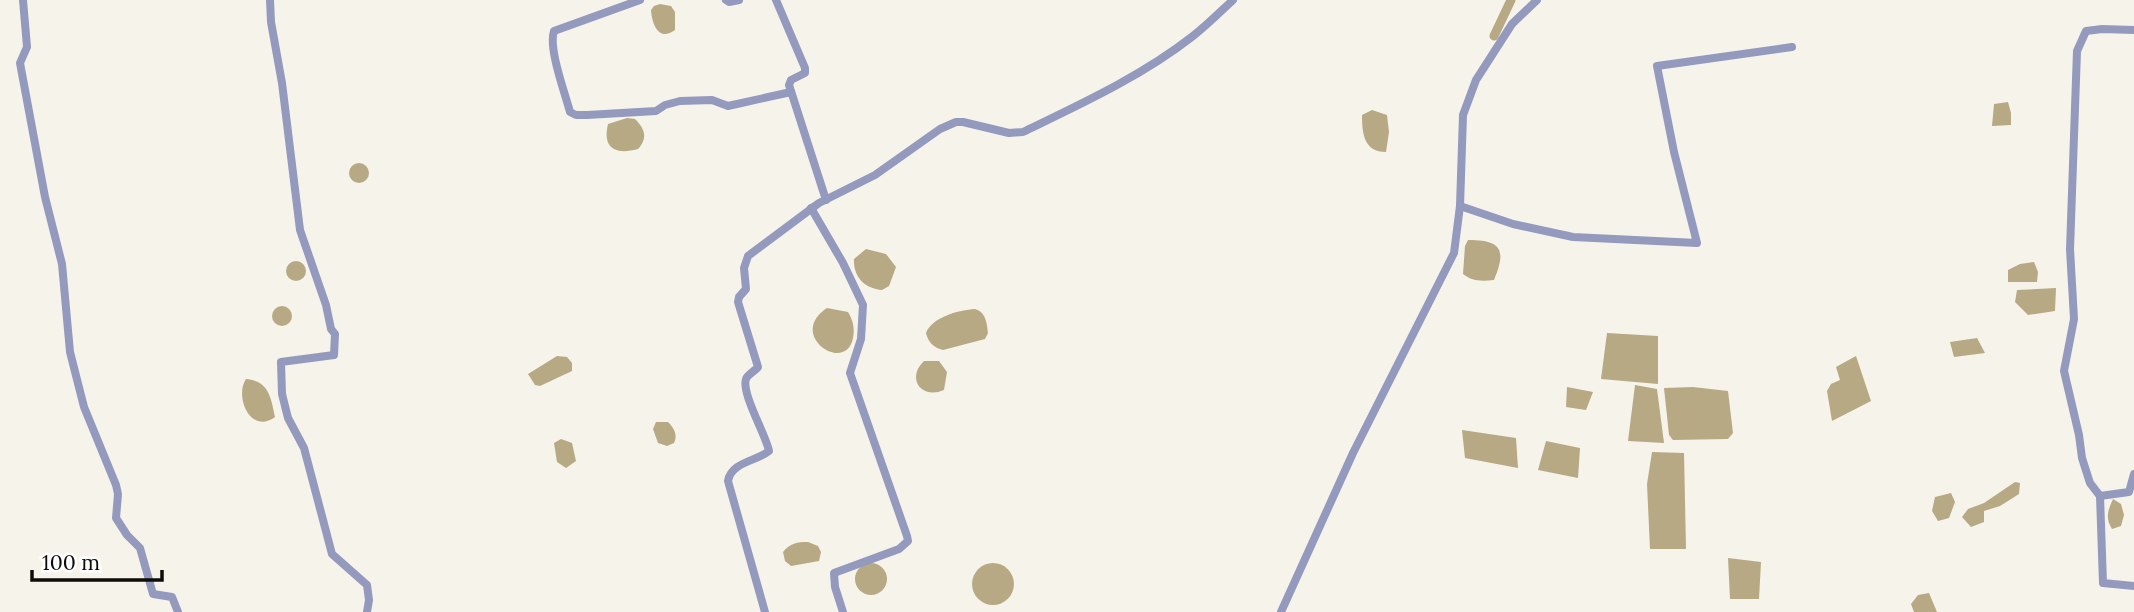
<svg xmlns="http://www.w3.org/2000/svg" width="2134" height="612" viewBox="0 0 2134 612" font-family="Lora,serif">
<rect width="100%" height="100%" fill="#f6f3eb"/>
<!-- water -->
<g fill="#b7a983">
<path d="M660,4L671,6L675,12V30C659,42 652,25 651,10L654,6Z"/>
<polygon points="2008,102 2011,113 2011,125 1992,126 1994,104"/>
<path d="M1372,110L1387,115L1389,132L1386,152C1364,152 1362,134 1362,115Z"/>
<path d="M627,118L635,119C645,129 648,138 638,149C616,155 602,149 608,124Z"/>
<circle cx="359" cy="173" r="10"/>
<path d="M1468,240C1501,240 1507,249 1494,280C1482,281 1473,282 1463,274L1465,246Z"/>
<path d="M866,249L886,254L896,267L889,286L882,290C865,289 853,277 854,259Z"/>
<circle cx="296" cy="271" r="10"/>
<polygon points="2034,262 2038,272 2037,282 2008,282 2008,270 2020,264"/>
<polygon points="2056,288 2055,311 2028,315 2015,302 2017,290"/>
<circle cx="282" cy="316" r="10"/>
<path d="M827,308L848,312C853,320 855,329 853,338C846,375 786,335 827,308Z"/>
<path d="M975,309C986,312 987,324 988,333L985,339L943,350C934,348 928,342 926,333C932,317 959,310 975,309Z"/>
<polygon points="1607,333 1658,336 1658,384 1601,379"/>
<polygon points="1977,338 1985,353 1954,357 1950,342"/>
<polygon points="557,356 567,357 572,363 572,371 540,386 535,385 528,374"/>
<polygon points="1856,356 1871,401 1832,421 1827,391 1831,384 1840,380 1836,367"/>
<path d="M924,361H939L947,372L944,390C921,400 906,378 924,361Z"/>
<path d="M246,379C269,381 271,398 275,417C251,435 234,397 246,379Z"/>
<polygon points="1635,385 1657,389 1664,443 1628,441"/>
<polygon points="1567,387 1593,392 1586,410 1566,407"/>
<polygon points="1693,387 1728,391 1733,433 1728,439 1673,440 1669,435 1664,388"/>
<path d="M656,422H668C674,428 678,435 674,443L667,446L658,443L653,429Z"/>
<polygon points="1462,430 1516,438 1518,468 1465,458"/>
<polygon points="561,439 572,443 576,461 566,468 557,462 554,443"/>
<polygon points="1546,441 1580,448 1578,478 1538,470"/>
<polygon points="1652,452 1684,453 1686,549 1650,549 1647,484"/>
<polygon points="2015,482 2020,483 2019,494 2000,506 1984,511 1984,522 1971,527 1962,517 1968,509 1984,503"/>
<polygon points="1951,493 1955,502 1949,518 1938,521 1932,511 1935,497"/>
<path d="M2113,499L2121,504L2124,515L2121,526L2112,529C2105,518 2108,510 2113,499Z"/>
<path d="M808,542L818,546L821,552L819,561L791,566L785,561L783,552C790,543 797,542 808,542Z"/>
<polygon points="1728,558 1761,562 1759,599 1730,599"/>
<circle cx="993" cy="584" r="21"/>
<circle cx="871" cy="579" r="16"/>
<polygon points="1929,593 1937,612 1914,612 1911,604 1918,595"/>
</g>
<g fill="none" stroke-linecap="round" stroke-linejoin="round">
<!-- canal -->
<polyline stroke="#b7a983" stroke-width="9" points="1494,36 1511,0"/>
<!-- minor -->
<g stroke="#949abd" stroke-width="8">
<polyline points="23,0 27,47 20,63 45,197 62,264 70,352 84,407 116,485 118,494 116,518 127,535 140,548 153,594 172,597 178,612"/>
<polyline points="270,0 271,22 282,83 300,230 326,305 331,329 335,334 334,355 281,362 282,394 288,418 304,448 332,554 367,585 369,600 367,612"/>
<path d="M640,0L554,31C548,48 565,93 570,112L576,115H587L656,111L665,105L680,101L712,100L728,106L791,92"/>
<polyline points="726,0 729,2 739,0"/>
<polyline points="776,0 805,68 805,73 791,80 789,85 826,200"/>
<polyline points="2134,30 2102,29 2086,31 2077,51 2070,249 2074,319 2064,371 2079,435 2082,458 2090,483 2100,496 2103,583 2134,586"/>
<polyline points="1460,206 1513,224 1573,237 1697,243 1674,152 1657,66 1792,47"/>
<polyline points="811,208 843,263 863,305 861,339 850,373 907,536 908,541 899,549 834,573 835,587 843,612"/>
<polyline points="2100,496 2129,492 2134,474"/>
<path d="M765,612L728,481C731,462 757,461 769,451C766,435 741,393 746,379C747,375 755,371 758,367L738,302L739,297L746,289L744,268L748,256L819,203L875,175L940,129L956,122H963L1009,133L1023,132C1081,104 1142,76 1193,36C1207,25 1220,12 1233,0"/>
<polyline points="1281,612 1353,453 1454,253 1460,206 1463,115 1476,80 1512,24 1537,0"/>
</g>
</g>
<!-- scale -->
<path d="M32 570v10h130v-10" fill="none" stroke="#0d0c09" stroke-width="3.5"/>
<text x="42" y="570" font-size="21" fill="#0d0c09" stroke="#ffffff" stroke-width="5" paint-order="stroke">100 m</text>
</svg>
